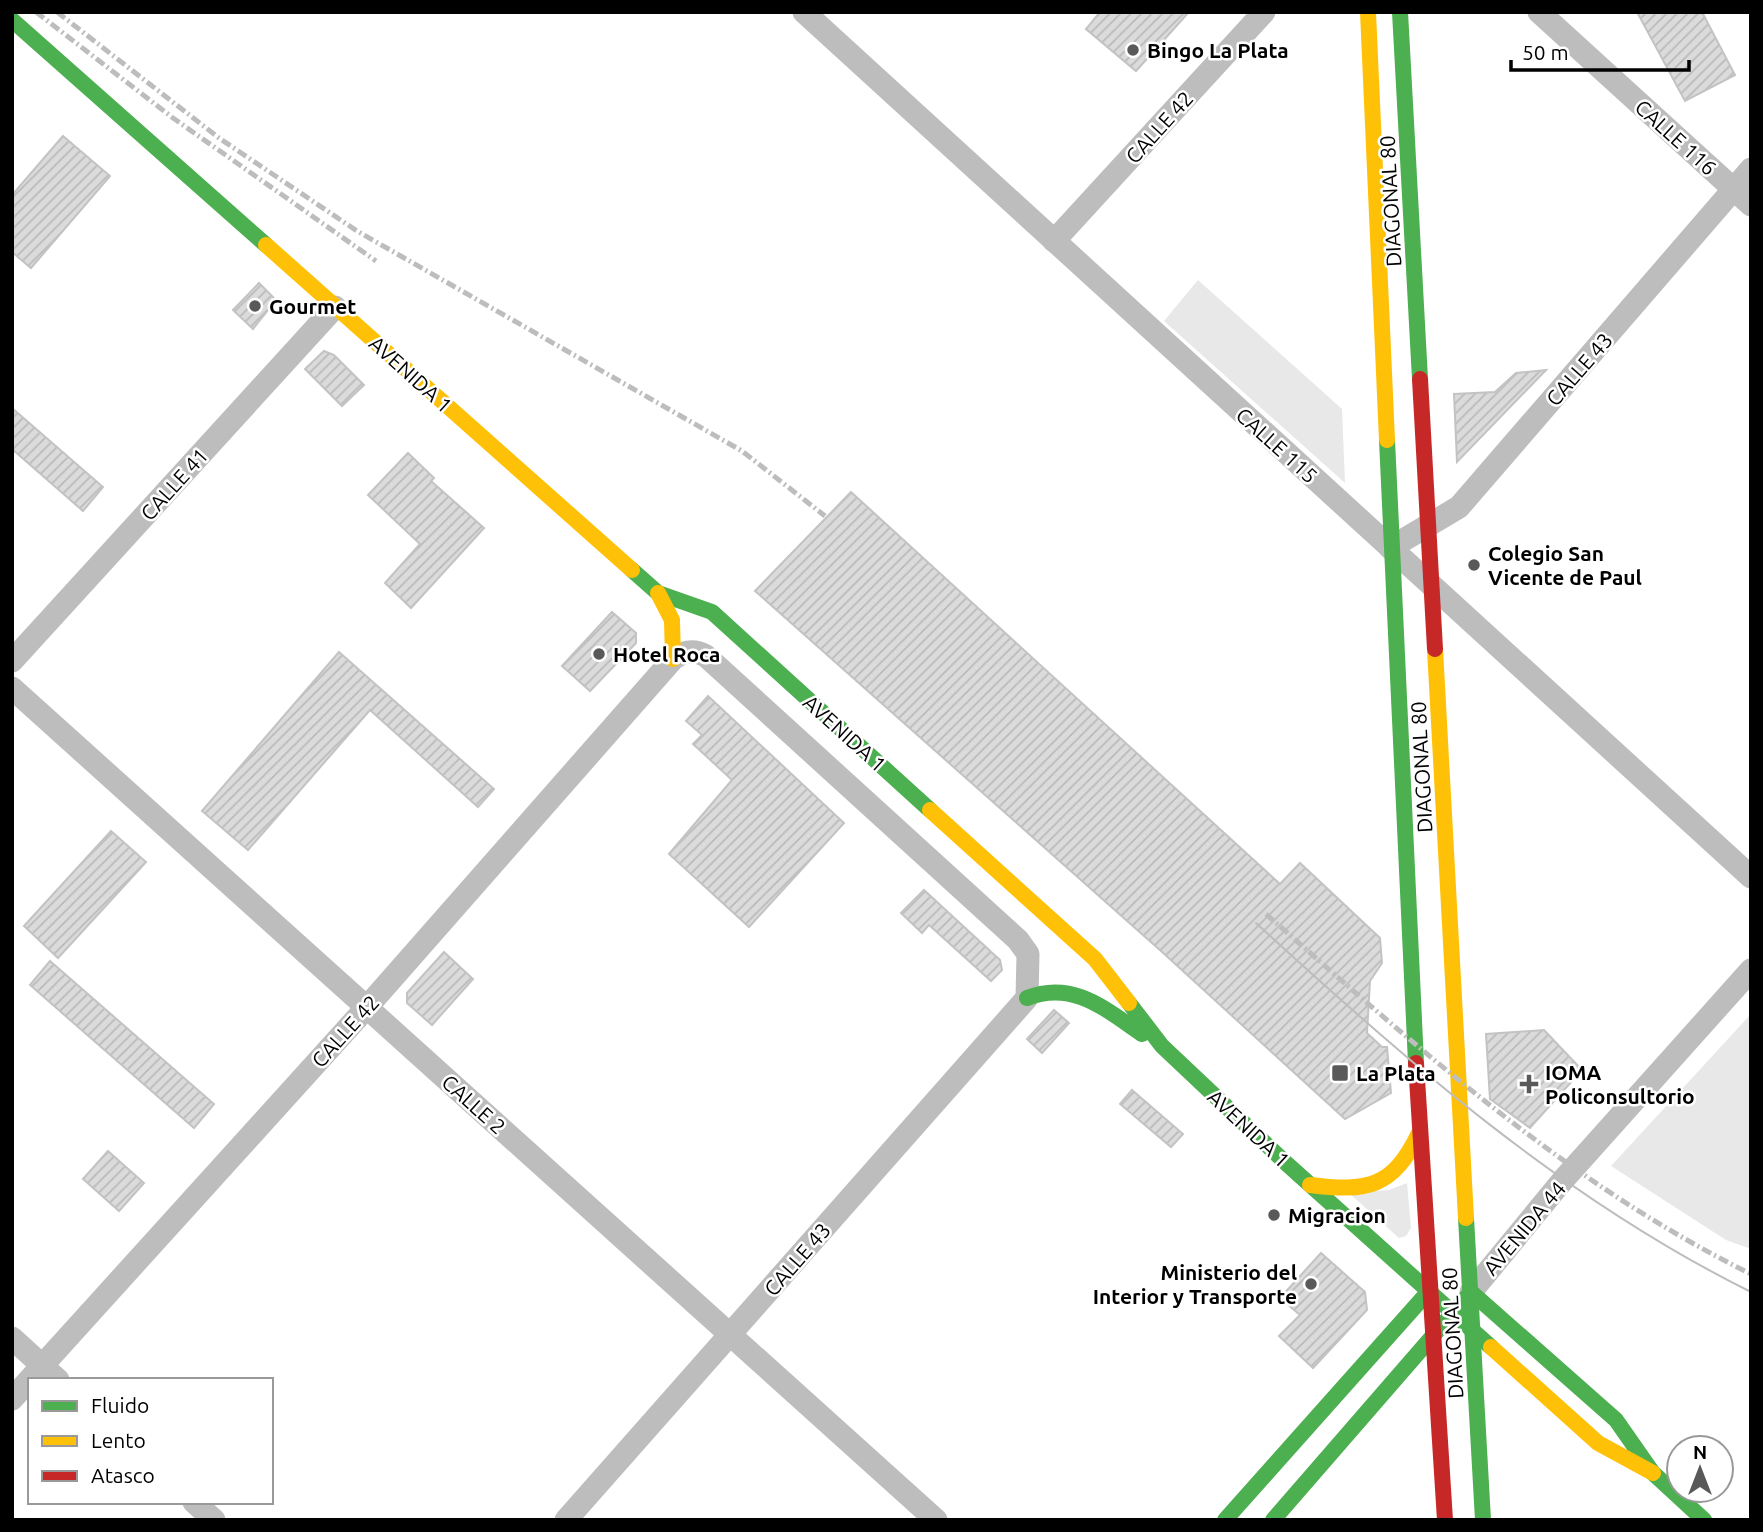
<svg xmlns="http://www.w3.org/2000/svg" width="1763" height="1532" viewBox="0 0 1763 1532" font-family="Ubuntu,sans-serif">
<defs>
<pattern id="building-hatch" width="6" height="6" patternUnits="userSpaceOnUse" patternTransform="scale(1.75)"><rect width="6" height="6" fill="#dbdbdb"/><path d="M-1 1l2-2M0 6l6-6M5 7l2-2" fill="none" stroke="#bababa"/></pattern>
</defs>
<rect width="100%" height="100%" fill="#fff"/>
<!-- green -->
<g fill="#e8e8e8">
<polygon points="1198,280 1342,409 1345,483 1164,321"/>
<polygon points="1751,1014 1751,1249 1726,1240 1611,1166"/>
<polygon points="1407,1183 1411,1228 1406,1236 1399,1238 1349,1193 1389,1190"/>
</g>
<!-- building -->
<g fill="url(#building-hatch)" stroke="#c3c3c3" stroke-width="2">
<polygon points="1100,12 1189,12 1136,71 1086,29"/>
<polygon points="1637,12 1702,12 1735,75 1685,101"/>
<polygon points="63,136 110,176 31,268 12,252 12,195"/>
<polygon points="259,283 276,300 253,329 233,310"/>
<polygon points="324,351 334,355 364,385 342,406 305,369"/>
<polygon points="1546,370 1457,462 1454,394 1495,392 1516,373"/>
<polygon points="12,408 103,487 83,511 12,449"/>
<polygon points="408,453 434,478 431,481 484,528 411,608 385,583 420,544 368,495"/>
<polygon points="851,492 1280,884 1300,863 1380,938 1382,963 1370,981 1367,1033 1382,1047 1387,1047 1391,1093 1345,1119 1161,951 755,591"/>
<polygon points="612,612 636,633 636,643 590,691 562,666"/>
<polygon points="339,652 494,789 478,807 370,710 248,850 202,811"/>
<polygon points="708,696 844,823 749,927 669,854 732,780 693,744 702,735 686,721"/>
<polygon points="111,831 146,862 58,958 24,926"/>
<polygon points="924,890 1000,960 1002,970 991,981 929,925 922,933 901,913"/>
<polygon points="444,952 473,979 432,1025 407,1003 407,993"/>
<polygon points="50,961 214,1104 194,1128 30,985"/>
<polygon points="1054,1010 1069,1023 1042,1053 1027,1039"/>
<polygon points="1544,1030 1582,1070 1530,1128 1490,1099 1486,1034"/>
<polygon points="1132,1090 1183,1134 1171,1147 1120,1104"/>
<polygon points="108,1151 144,1183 119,1211 83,1179"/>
<polygon points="1321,1253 1365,1292 1367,1310 1313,1368 1279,1336 1300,1315 1280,1298"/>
</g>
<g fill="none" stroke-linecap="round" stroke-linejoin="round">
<!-- street -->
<g stroke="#bdbdbd" stroke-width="23">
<polyline points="804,12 1751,877"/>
<polyline points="1539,12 1751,205"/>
<polyline points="1054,241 1264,12"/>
<polyline points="1390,548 1459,507 1751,169"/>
<polyline points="12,661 335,307"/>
<polyline points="12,688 936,1520"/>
<polyline points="1471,1292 1563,1180 1751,970"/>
<polyline points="12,1338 58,1380"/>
<path d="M12,1399L367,1007L673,659C684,651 694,649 706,656L1018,940L1028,954L1027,998L566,1520"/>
<polyline points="194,1502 214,1520"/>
</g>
<!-- fast -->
<g stroke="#4caf50" stroke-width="16">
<polyline points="1400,12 1420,379"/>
<polyline points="12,20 266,245"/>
<polyline points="1387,440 1416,1063"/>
<polyline points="632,570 658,593 712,612 930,810"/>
<path d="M1027,998C1073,980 1105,1009 1142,1034"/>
<polyline points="1129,1003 1162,1046 1287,1164 1491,1347"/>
<polyline points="1466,1218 1483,1520"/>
<polyline points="1471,1292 1616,1420 1653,1473 1704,1520"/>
<polyline points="1225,1520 1429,1291"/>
<polyline points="1273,1520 1471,1292"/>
</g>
<!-- slow -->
<g stroke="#ffc107" stroke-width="16">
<polyline points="1368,12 1387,440"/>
<polyline points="266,245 632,570"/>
<polyline points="658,593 672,620 673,659"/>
<polyline points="1435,649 1466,1218"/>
<polyline points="930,810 1095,959 1129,1003"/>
<path d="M1310,1185C1367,1192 1393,1188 1419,1133"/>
<polyline points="1491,1347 1598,1443 1653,1473"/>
</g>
<!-- jam -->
<g stroke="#c62828" stroke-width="16">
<polyline points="1420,379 1435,649"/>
<polyline points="1416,1063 1445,1520"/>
</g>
<!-- tram -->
<path stroke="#bdbdbd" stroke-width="2" d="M1256,923C1408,1063 1564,1199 1751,1292"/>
<!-- rail -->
<g stroke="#bdbdbd" stroke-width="5" stroke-dasharray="10 3.5 2 3.5" stroke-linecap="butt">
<polyline points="36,12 173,118 376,261"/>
<polyline points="57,12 219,138 357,231 742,451 825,516"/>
<path d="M1266,914C1418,1048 1568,1184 1751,1274"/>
</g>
</g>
<!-- markers -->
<g fill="#595959" stroke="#fff" stroke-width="2.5">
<circle cx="1133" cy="50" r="7"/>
<circle cx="255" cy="306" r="7"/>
<circle cx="1474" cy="565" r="7"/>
<circle cx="599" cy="654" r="7"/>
<rect x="1331" y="1064" width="18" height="18" rx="3.5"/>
<path d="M1525.5 1073.5h7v7h7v7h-7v7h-7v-7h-7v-7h7z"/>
<circle cx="1274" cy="1215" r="7"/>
<circle cx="1311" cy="1284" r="7"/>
</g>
<g text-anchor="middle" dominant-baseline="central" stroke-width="5" stroke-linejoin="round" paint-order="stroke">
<!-- poi labels -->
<g font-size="21" font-weight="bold" fill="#000" stroke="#fff" text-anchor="start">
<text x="1147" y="50">Bingo La Plata</text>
<text x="269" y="306">Gourmet</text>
<text x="1488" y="553">Colegio San<tspan x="1488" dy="24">Vicente de Paul</tspan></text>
<text x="613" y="654">Hotel Roca</text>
<text x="1545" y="1072">IOMA<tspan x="1545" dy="24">Policonsultorio</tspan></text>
<text x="1356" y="1073">La Plata</text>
<text x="1288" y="1215">Migracion</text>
<text x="1297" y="1272" text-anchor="end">Ministerio del<tspan x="1297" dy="24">Interior y Transporte</tspan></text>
</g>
<!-- street labels -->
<g font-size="21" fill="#000" stroke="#fff">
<text transform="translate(1159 127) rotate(-48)">CALLE 42</text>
<text transform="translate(1676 137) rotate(42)">CALLE 116</text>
<text transform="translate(1390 201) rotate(-93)">DIAGONAL 80</text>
<text transform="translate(1579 369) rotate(-49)">CALLE 43</text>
<text transform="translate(411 374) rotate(42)">AVENIDA 1</text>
<text transform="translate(1277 445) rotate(42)">CALLE 115</text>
<text transform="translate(174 484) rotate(-48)">CALLE 41</text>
<text transform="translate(845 733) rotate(42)">AVENIDA 1</text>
<text transform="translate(1421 767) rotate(-93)">DIAGONAL 80</text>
<text transform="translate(345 1031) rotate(-48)">CALLE 42</text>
<text transform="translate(474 1104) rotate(42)">CALLE 2</text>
<text transform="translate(1249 1128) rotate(43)">AVENIDA 1</text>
<text transform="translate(1524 1228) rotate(-50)">AVENIDA 44</text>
<text transform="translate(797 1259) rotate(-49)">CALLE 43</text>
<text transform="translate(1452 1333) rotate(-93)">DIAGONAL 80</text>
</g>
</g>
<!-- border -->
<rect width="1763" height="1532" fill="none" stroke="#000000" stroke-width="28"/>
<!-- legend -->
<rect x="28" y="1378" width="245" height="126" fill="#ffffff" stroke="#999999" stroke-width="2"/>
<rect x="42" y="1401" width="35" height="10" fill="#4caf50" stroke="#999999" stroke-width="2"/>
<text x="91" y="1413" font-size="21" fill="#000000">Fluido</text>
<rect x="42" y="1436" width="35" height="10" fill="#ffc107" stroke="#999999" stroke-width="2"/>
<text x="91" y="1448" font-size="21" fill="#000000">Lento</text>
<rect x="42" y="1471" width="35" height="10" fill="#c62828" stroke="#999999" stroke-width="2"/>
<text x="91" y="1483" font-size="21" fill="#000000">Atasco</text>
<!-- north arrow -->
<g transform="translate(1700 1469)"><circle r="33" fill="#ffffff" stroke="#999999" stroke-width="2"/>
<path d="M0-5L12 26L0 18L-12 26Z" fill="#595959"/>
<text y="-10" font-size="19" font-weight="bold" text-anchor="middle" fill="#000000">N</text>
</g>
<!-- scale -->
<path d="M1511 60v10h178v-10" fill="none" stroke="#000000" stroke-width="3.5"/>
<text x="1522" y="60" font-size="21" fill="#000000" stroke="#ffffff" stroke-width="5" paint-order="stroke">50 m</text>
</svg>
